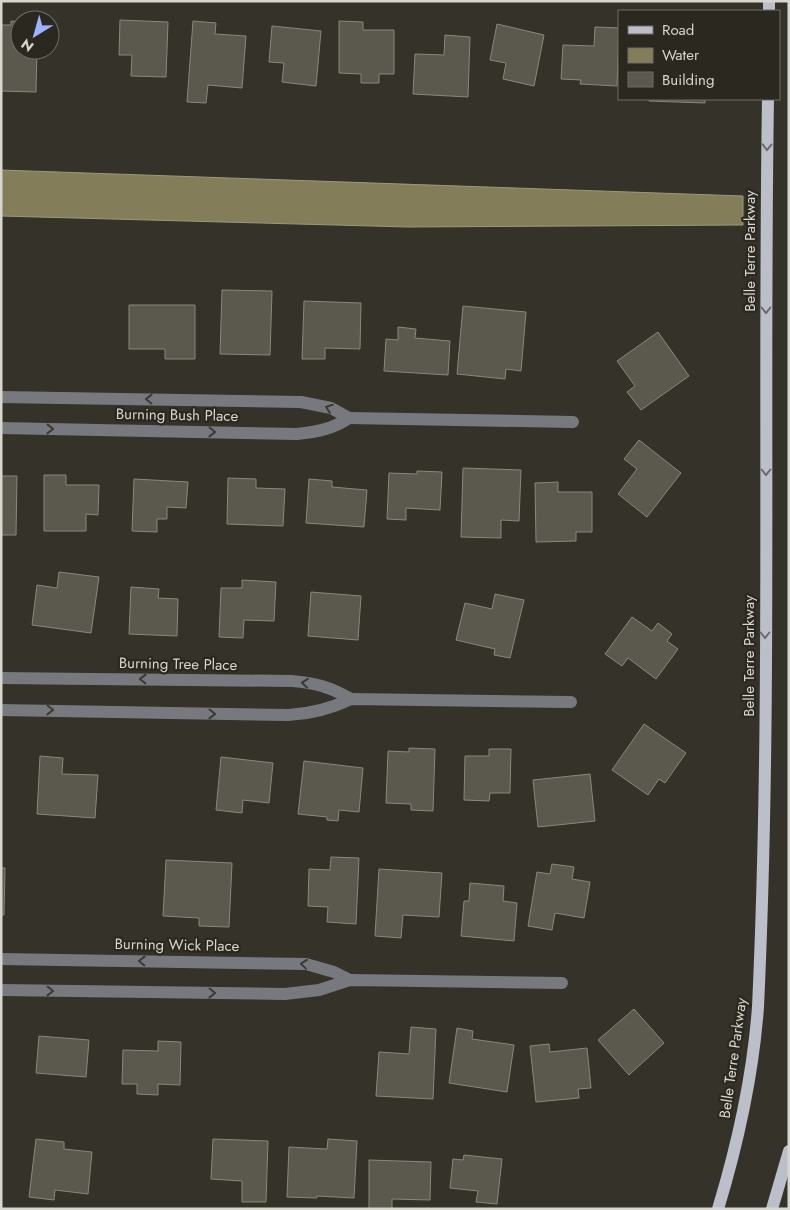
<svg xmlns="http://www.w3.org/2000/svg" width="790" height="1210" viewBox="0 0 790 1210" font-family="Jost,sans-serif">
<rect width="100%" height="100%" fill="#353329"/>
<!-- water -->
<polygon fill="#837e59" stroke="#9c987c" points="1,170 743,196 743,225 408,227 1,216"/>
<!-- building -->
<g fill="#5b594d" stroke="#8a887c">
<polygon points="120,20 168,22 166,77 131,76 132,55 119,55"/>
<polygon points="11,21 20,22 20,50 37,50 36,92 1,91 1,25 11,25"/>
<polygon points="193,21 216,23 215,34 246,36 242,88 208,85 206,103 187,102"/>
<polygon points="339,21 363,22 363,30 394,30 394,74 379,74 379,83 361,83 361,74 339,73"/>
<polygon points="497,24 544,35 534,86 503,79 506,63 490,60"/>
<polygon points="272,26 321,31 316,86 282,82 284,63 269,62"/>
<polygon points="595,27 619,28 617,86 580,84 581,80 561,79 563,45 594,46"/>
<polygon points="445,35 470,37 468,97 413,94 415,54 444,55"/>
<polygon points="649,99 705,99 705,103 649,101"/>
<polygon points="222,290 272,291 270,355 220,354"/>
<polygon points="304,301 361,303 360,349 325,348 325,359 302,359"/>
<polygon points="129,305 195,305 195,359 165,359 165,349 129,349"/>
<polygon points="463,306 526,312 521,371 506,369 505,379 457,374"/>
<polygon points="398,327 416,329 415,338 450,341 448,375 384,371 386,339 398,340"/>
<polygon points="658,332 689,376 641,410 627,392 635,386 617,361"/>
<polygon points="639,440 681,473 647,517 618,494 637,469 624,459"/>
<polygon points="463,468 521,470 519,521 501,520 501,538 461,537"/>
<polygon points="417,471 442,472 440,510 406,508 406,520 387,519 389,473 417,474"/>
<polygon points="44,475 66,475 66,485 99,485 98,515 86,514 86,531 44,531"/>
<polygon points="1,476 17,476 16,535 1,535"/>
<polygon points="228,478 256,479 256,488 285,489 283,526 227,524"/>
<polygon points="134,479 188,482 186,508 167,507 167,519 157,519 157,532 132,531"/>
<polygon points="309,479 332,481 332,487 367,490 364,527 306,523"/>
<polygon points="558,482 558,492 592,492 592,532 576,532 576,541 536,542 535,483"/>
<polygon points="59,572 99,577 91,633 32,625 37,585 57,588"/>
<polygon points="242,580 276,582 274,621 244,620 243,638 219,637 221,588 242,588"/>
<polygon points="131,587 159,589 158,598 178,599 177,636 129,634"/>
<polygon points="311,592 361,596 358,640 308,636"/>
<polygon points="495,594 524,600 510,658 494,655 495,649 456,640 465,603 492,609"/>
<polygon points="632,617 652,631 658,623 672,634 667,641 678,649 656,679 628,658 622,666 605,654"/>
<polygon points="644,724 686,753 665,783 659,779 648,795 612,770"/>
<polygon points="409,748 435,749 433,811 411,810 411,804 386,803 388,751 409,752"/>
<polygon points="489,749 511,749 510,793 490,793 489,801 464,800 465,756 489,756"/>
<polygon points="40,756 63,758 62,774 98,775 95,818 37,814"/>
<polygon points="221,757 273,763 269,803 243,800 242,813 216,810"/>
<polygon points="304,761 363,768 359,812 339,810 338,821 327,820 327,817 298,814"/>
<polygon points="590,774 595,821 538,827 533,780"/>
<polygon points="331,857 359,858 356,924 327,922 328,907 308,906 309,869 330,870"/>
<polygon points="166,860 232,863 229,927 199,926 199,918 163,916"/>
<polygon points="552,864 574,867 572,879 590,882 584,918 555,913 552,930 528,926 537,872 550,874"/>
<polygon points="1,868 5,868 4,915 1,915"/>
<polygon points="379,869 442,873 439,917 403,915 401,938 375,936"/>
<polygon points="470,883 504,886 503,901 517,903 514,941 461,936 464,901 469,901"/>
<polygon points="634,1009 664,1043 629,1075 598,1040"/>
<polygon points="411,1027 436,1029 433,1099 376,1096 379,1052 409,1054"/>
<polygon points="457,1028 473,1031 472,1039 514,1045 507,1092 449,1083"/>
<polygon points="39,1036 89,1040 86,1077 36,1073"/>
<polygon points="158,1041 181,1042 180,1085 158,1084 158,1095 137,1094 137,1084 122,1084 123,1050 158,1051"/>
<polygon points="549,1044 550,1052 587,1048 591,1088 578,1089 579,1098 536,1102 530,1046"/>
<polygon points="36,1139 64,1142 64,1149 92,1152 88,1194 55,1190 54,1200 29,1197"/>
<polygon points="213,1139 268,1141 266,1202 242,1202 242,1181 211,1179"/>
<polygon points="328,1139 357,1141 354,1198 317,1196 317,1198 287,1197 289,1147 327,1149"/>
<polygon points="464,1155 502,1159 497,1204 476,1202 478,1191 450,1188 453,1159 463,1160"/>
<polygon points="369,1160 431,1162 430,1200 392,1199 392,1209 369,1209"/>
</g>
<g fill="none" stroke-linecap="round" stroke-linejoin="round">
<!-- minor -->
<g stroke="#78797f" stroke-width="12">
<path d="M1,397L301,402L331,408L349,418C333,429 316,432 297,434L1,428"/>
<polyline points="349,418 573,422"/>
<path d="M1,678L292,681C316,683 330,687 351,699"/>
<path d="M1,710L288,715C311,714 330,709 351,699L571,702"/>
<polyline points="1,959 306,964 334,972 350,980"/>
<polyline points="1,990 285,994 319,990 350,980 562,983"/>
</g>
<!-- major -->
<g stroke="#bcbfca" stroke-width="12">
<polyline points="769,11 769,1"/>
<path d="M718,1209C738,1143 753,1075 758,1007C772,704 763,401 768,99"/>
<polyline points="772,1209 789,1151"/>
</g>
</g>
<!-- one-way arrows -->
<defs><path id="oneway-chevron" d="M-2-3.5L2.5 0L-2 3.5" fill="none" stroke-width="1.6" stroke-linecap="round" stroke-linejoin="round" transform="scale(1.25)"/></defs>
<g stroke="#6c6c6c">
<use href="#oneway-chevron" transform="translate(767 147) rotate(91)"/>
<use href="#oneway-chevron" transform="translate(766 310) rotate(90)"/>
<use href="#oneway-chevron" transform="translate(766 472) rotate(90)"/>
<use href="#oneway-chevron" transform="translate(765 635) rotate(90)"/>
</g>
<g stroke="#3a3932">
<use href="#oneway-chevron" transform="translate(149 399) rotate(-179)"/>
<use href="#oneway-chevron" transform="translate(329 408) rotate(-161)"/>
<use href="#oneway-chevron" transform="translate(50 429) rotate(1)"/>
<use href="#oneway-chevron" transform="translate(212 432) rotate(1)"/>
<use href="#oneway-chevron" transform="translate(143 679) rotate(-179)"/>
<use href="#oneway-chevron" transform="translate(305 683) rotate(-174)"/>
<use href="#oneway-chevron" transform="translate(50 710) rotate(1)"/>
<use href="#oneway-chevron" transform="translate(212 714) rotate(1)"/>
<use href="#oneway-chevron" transform="translate(142 961) rotate(-179)"/>
<use href="#oneway-chevron" transform="translate(304 964) rotate(-173)"/>
<use href="#oneway-chevron" transform="translate(50 991) rotate(1)"/>
<use href="#oneway-chevron" transform="translate(212 993) rotate(1)"/>
</g>
<g text-anchor="middle" dominant-baseline="central" stroke-width="4.5" stroke-linejoin="round" paint-order="stroke">
<!-- street labels -->
<g font-size="15" fill="#d7d6cf" stroke="#2b291f">
<text transform="translate(750 251) rotate(-90)">Belle Terre Parkway</text>
<text transform="translate(177 415) rotate(1)">Burning Bush Place</text>
<text transform="translate(749 656) rotate(-90)">Belle Terre Parkway</text>
<text transform="translate(178 664) rotate(1)">Burning Tree Place</text>
<text transform="translate(177 945) rotate(1)">Burning Wick Place</text>
<text transform="translate(733 1058) rotate(-82)">Belle Terre Parkway</text>
</g>
</g>
<!-- border -->
<rect width="790" height="1210" fill="none" stroke="#d7d6cf" stroke-width="5"/>
<!-- legend -->
<rect x="618" y="10" width="162" height="90" fill="#2b291f" stroke="#706e65"/>
<rect x="628" y="26" width="25" height="8" fill="#bcbfca" stroke="#706e65"/>
<text x="662" y="35" font-size="15" fill="#d7d6cf">Road</text>
<rect x="628" y="48" width="25" height="15" fill="#837e59" stroke="#706e65"/>
<text x="662" y="60" font-size="15" fill="#d7d6cf">Water</text>
<rect x="628" y="72" width="25" height="15" fill="#5b594d" stroke="#706e65"/>
<text x="662" y="85" font-size="15" fill="#d7d6cf">Building</text>
<!-- north arrow -->
<g transform="translate(35 35) rotate(217)"><circle r="24" fill="#2b291f" stroke="#706e65"/>
<path d="M0-4L9 19L0 12L-9 19Z" fill="#9eb3fd"/>
<text y="-8" font-size="14" font-weight="bold" text-anchor="middle" fill="#d7d6cf">N</text>
</g>
</svg>
